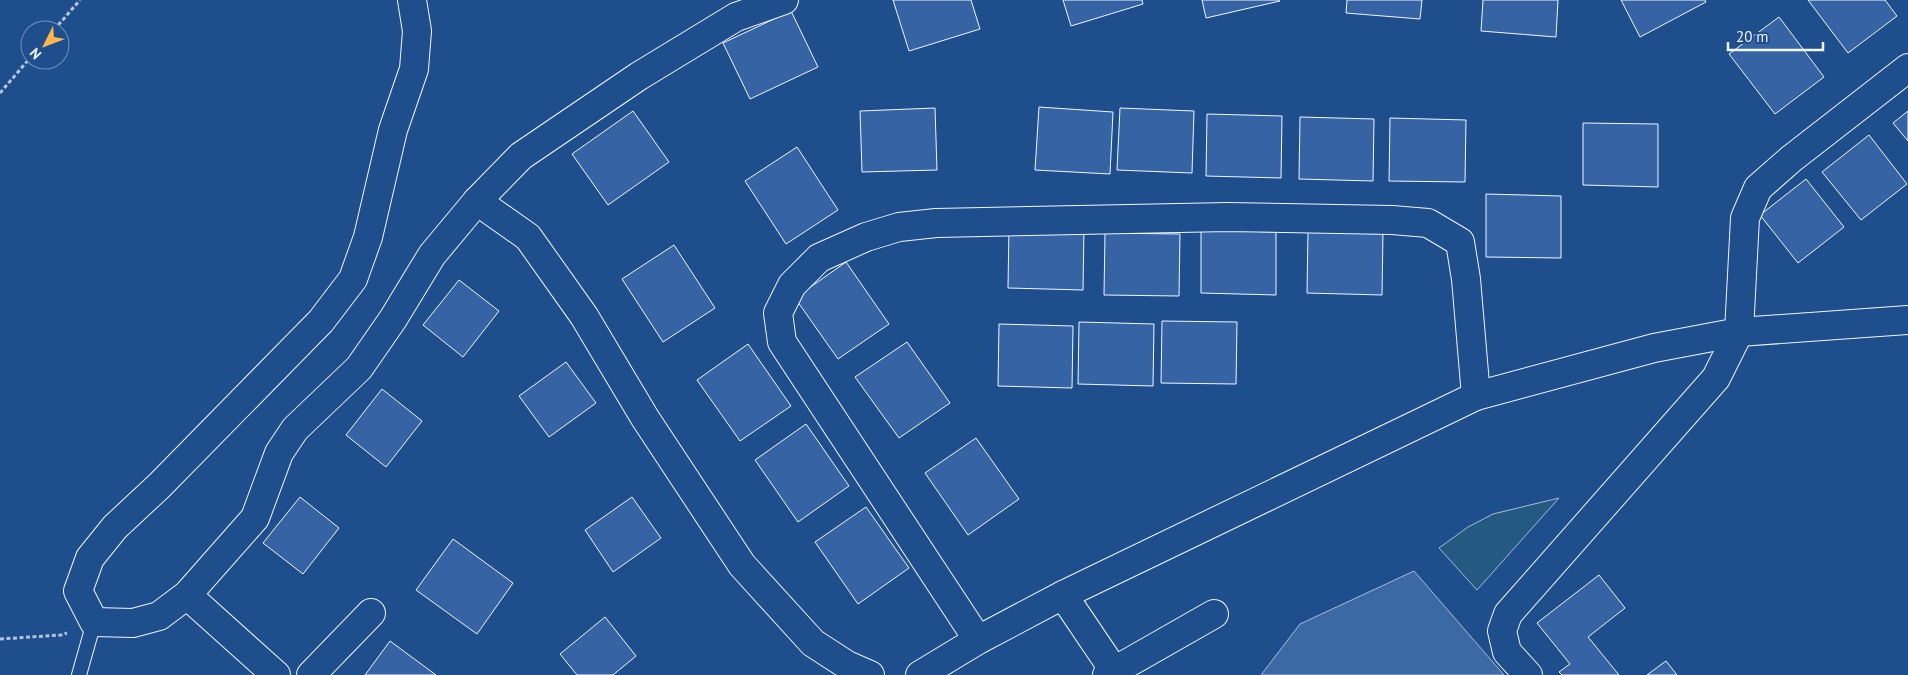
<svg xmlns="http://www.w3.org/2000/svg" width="1908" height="675" viewBox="0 0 1908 675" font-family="'PT Sans',sans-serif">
<rect width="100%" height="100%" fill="#1f4e8c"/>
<!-- green -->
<polygon fill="#245a82" stroke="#a8bbd7" points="1559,498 1477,590 1439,548 1468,527 1493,514"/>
<!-- water -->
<polygon fill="#3b69a3" stroke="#a8bbd7" points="1414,571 1504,675 1261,675 1300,624"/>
<!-- building -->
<g fill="#3563a3" stroke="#f2f6ff">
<polygon points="893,0 971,0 980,29 909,51"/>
<polygon points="1063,0 1142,0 1143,4 1071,26"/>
<polygon points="1202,0 1279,0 1280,1 1206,18"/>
<polygon points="1347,0 1422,0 1420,19 1346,13"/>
<polygon points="1483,0 1558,0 1556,37 1481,31"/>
<polygon points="1621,0 1705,0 1706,2 1640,37"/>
<polygon points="1808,0 1885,0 1897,16 1848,53"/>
<polygon points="791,11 818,67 750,99 723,43"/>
<polygon points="1779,17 1824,77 1775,114 1729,54"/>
<polygon points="1039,107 1113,112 1110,174 1035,170"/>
<polygon points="935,108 937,170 862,172 860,111"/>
<polygon points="1120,108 1194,111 1192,173 1117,170"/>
<polygon points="633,111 669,162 608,205 572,154"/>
<polygon points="1908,111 1908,141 1893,123"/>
<polygon points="1207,114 1282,116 1281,178 1206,176"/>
<polygon points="1300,117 1374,119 1373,181 1299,179"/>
<polygon points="1390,118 1466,120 1465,182 1389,181"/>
<polygon points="1583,123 1658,124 1658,187 1583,185"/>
<polygon points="1869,135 1907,184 1861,220 1822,172"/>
<polygon points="797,147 838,210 786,244 745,181"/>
<polygon points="1806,179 1844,227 1798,263 1760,215"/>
<polygon points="1486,194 1561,196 1561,258 1486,257"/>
<polygon points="1009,226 1084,227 1083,290 1008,288"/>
<polygon points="1201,230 1276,232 1276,295 1201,293"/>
<polygon points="1308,231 1383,232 1382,295 1307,293"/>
<polygon points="1105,233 1180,234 1179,296 1104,295"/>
<polygon points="674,245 715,308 663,342 622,279"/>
<polygon points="846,262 889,324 838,359 795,298"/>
<polygon points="459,280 499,311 463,357 423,325"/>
<polygon points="1162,321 1237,322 1236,384 1161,383"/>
<polygon points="1079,322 1154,324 1153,386 1078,384"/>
<polygon points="999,324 1073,326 1072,388 998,386"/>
<polygon points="907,342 950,403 899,438 855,377"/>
<polygon points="748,344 791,406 740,441 697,380"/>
<polygon points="566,362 596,403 549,437 519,396"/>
<polygon points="382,389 422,421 386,467 346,435"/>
<polygon points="806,424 849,486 798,522 755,460"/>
<polygon points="976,438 1019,499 968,535 925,473"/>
<polygon points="300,497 339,528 303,574 263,543"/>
<polygon points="632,497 661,538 613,572 585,530"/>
<polygon points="866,507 909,568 858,604 815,542"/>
<polygon points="453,539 513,583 477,634 416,590"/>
<polygon points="1599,575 1625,608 1588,637 1619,675 1562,675 1559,672 1570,664 1537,623"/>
<polygon points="605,617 636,656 613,675 577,675 560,654"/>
<polygon points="390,641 436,675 365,675"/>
<polygon points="1666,661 1677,675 1647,675"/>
</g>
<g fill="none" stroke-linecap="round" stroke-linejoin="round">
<defs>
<polyline id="service" points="79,675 94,622"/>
<g id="minor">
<polyline points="412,0 417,31 414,69 393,130 368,237 353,279 321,321 159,486 115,527 90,558 78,591 94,622 133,623 159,616 187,595 255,518 279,453 295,429 359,368 393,319 432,255 477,201 521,156 639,76 736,17 784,0"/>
<polyline points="477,201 528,237 584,316 645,418 742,565 813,643 847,665 870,675"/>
<polyline points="187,595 276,675"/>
<polyline points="1063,595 1117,675"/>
<polyline points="978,640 782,342 778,313 792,285 819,258 866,237 899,227 936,223 1228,217 1392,220 1428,223 1460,242 1466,279 1476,396"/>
<polyline points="311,675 371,613"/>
<polyline points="920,675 978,640 1063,595 1476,396 1654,348 1739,332 1908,320"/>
<polyline points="1107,675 1214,614"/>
<polyline points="1528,675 1507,652 1502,631 1508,614 1716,378 1739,332 1745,218 1758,188 1791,159 1908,68"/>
</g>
</defs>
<!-- service casing -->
<use href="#service" stroke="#f2f6ff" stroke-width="16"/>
<!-- minor casing -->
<use href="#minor" stroke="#f2f6ff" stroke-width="30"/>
<!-- path -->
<g stroke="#b3c4dc" stroke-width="3" stroke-dasharray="4 2.5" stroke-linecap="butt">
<polyline points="54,30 80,0"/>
<polyline points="0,93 30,58"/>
<polyline points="0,639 61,635 67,633"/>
</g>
<!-- service -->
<use href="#service" stroke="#1f4e8c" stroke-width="14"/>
<!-- minor -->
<use href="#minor" stroke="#1f4e8c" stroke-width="28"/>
</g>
<!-- north arrow -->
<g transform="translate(45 45) rotate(228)"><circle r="24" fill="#1f4e8c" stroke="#7391ba"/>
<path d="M0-4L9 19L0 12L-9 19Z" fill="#ffb74d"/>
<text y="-8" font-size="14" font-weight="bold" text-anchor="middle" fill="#f2f6ff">N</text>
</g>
<!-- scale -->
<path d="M1728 42v8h95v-8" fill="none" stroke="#f2f6ff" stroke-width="2.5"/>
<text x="1736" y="42" font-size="15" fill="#f2f6ff" stroke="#1f4e8c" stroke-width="4" paint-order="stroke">20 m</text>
</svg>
